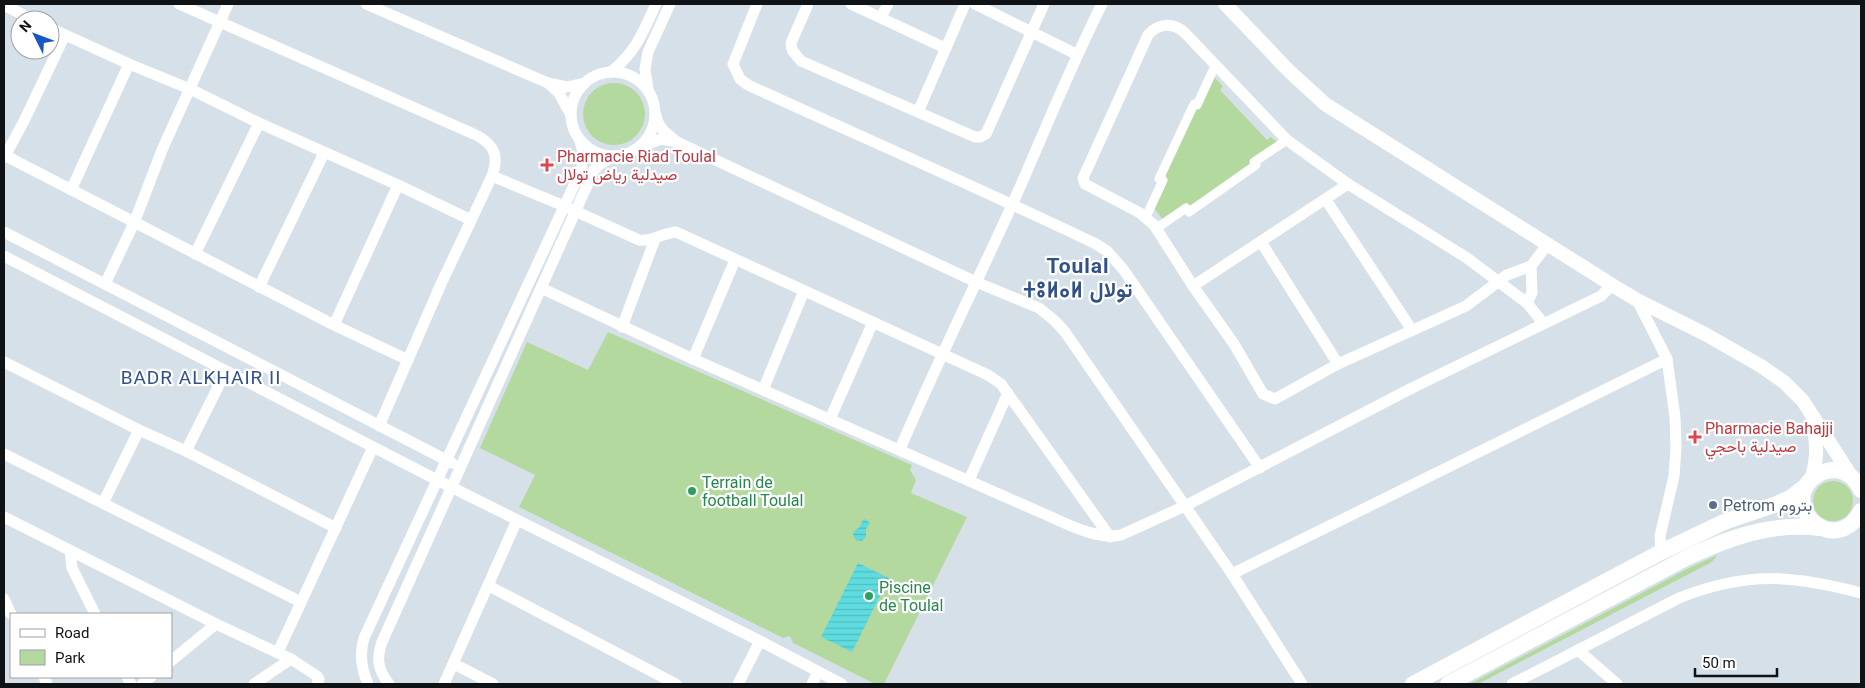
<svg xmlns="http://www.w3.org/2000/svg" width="1865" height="688" viewBox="0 0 1865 688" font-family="Roboto,Vazirmatn,'Noto Sans Tifinagh',sans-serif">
<defs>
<pattern id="water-rules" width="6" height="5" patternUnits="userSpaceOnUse" patternTransform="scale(1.25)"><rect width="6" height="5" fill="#5fdcdf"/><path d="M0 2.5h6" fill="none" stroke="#52bcbf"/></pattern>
</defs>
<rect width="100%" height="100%" fill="#d6e0e9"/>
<!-- green -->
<g fill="#b4d99f">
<polygon points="1214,77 1223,86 1220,90 1267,140 1271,137 1277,142 1249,162 1251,165 1189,207 1163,220 1154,208 1168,180 1164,177 1196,107"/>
<circle cx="614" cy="114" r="31"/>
<polygon points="608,332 912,465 910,470 916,480 911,493 967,517 884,684 875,684 793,643 790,636 783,638 519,507 535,475 480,448 527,342 588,370"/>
<circle cx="1833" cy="501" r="20"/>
<polygon points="1717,555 1715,559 1710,563 1478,684 1470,684 1689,568"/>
</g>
<!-- water -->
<g fill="url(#water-rules)">
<polygon points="865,519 870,523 866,529 866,537 862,541 856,540 853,535 854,531 860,527 862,521"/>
<polygon points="858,563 889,578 852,652 821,637"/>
</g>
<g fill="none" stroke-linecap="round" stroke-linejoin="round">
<!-- pedestrian -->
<g stroke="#fff" stroke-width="9">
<polyline points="1146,217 1163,180 1159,179 1194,104 1197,105 1215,66"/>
<polyline points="1157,228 1186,208 1189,212 1256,165 1254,162 1287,140"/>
</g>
<!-- minor -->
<g stroke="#fff" stroke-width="11">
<path d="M179,4L476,135C495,145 499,156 492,176L441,284L379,426"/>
<polyline points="366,4 548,83"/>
<path d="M757,4L733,64L740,79L748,85C864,138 981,189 1096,244L1107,251L1123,269L1260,468"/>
<polyline points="808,4 791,43 792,50 801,61 975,137 980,137 986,134 1044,4"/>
<polyline points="851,4 945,48"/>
<polyline points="975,4 1076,54"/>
<polyline points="4,5 33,20"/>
<polyline points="881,17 888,4"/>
<polyline points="50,28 129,64 190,89 259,123 398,185 471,220"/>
<circle cx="613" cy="114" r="42"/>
<path d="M611,72C637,50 642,34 656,4"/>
<polyline points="648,90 645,69 648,52 670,4"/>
<polyline points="918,112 965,4"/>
<polyline points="571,115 559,93 548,83 567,87 585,83"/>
<polyline points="677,142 976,282 1039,308 1055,321 1065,332 1232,574 1302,684"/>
<path d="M643,146L661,139L677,142C667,134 658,128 656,115"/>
<polyline points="4,155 334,325 408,360"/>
<polyline points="5,156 24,121 65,35"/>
<path d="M492,176L564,206L639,240C652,242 662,233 676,232L988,375L1001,384L1110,537"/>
<polyline points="71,190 129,64"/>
<polyline points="1326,200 1412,330"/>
<polyline points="4,232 452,463"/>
<polyline points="1261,242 1338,364"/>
<polyline points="195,254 259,123"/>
<polyline points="4,256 437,480 760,641 842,684"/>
<polyline points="105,284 134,223 162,150 228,4"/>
<polyline points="1193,286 1348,184"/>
<polyline points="259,287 324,153"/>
<path d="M541,288L693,359L1042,513C1066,523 1095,540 1121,535L1185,506L1412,388L1601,296L1612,285"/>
<polyline points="1637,300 1667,359 1675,417 1676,448 1674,476 1660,536 1661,552"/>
<polyline points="1527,303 1532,293 1531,266"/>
<path d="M1543,323L1527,303L1467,258L1348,184L1287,140L1185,33C1173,22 1158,23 1148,35L1083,178L1085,184L1140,213L1154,225L1193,286L1234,344L1263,394L1275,399L1338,364L1466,306L1507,275L1531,266L1547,245"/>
<polyline points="334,325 398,185"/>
<polyline points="622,327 655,239"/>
<polyline points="693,359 735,260"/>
<polyline points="4,362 139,430 186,451 336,528"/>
<polyline points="763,390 804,291"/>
<polyline points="830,419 873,322"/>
<path d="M900,449C935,367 975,286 1012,205C1042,138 1069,69 1102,4"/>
<polyline points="186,451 226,371"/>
<polyline points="4,454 301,602"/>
<polyline points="969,480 1008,393"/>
<polyline points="103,503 139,430"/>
<polyline points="4,517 216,624 291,659 317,676 319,679 317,684"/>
<polyline points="70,551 72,568 95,614"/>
<polyline points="1232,574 1667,359"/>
<polyline points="489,586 676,684"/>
<polyline points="4,599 11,614"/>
<polyline points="1578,650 1617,684"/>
<polyline points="278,652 373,447"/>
<polyline points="171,661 216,624"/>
<polyline points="454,664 493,684"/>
<polyline points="44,677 47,684"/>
<polyline points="127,677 131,684"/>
<polyline points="142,684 151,677"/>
<polyline points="254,684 291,659"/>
<path d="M368,684C361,668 359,654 364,638L582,168L583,152L580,141"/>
<path d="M389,684C378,670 376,659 382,642L594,170L599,165L612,157"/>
<polyline points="444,684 517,520"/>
<polyline points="738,684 760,641"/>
<polyline points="812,684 818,672"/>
<path d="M1512,684L1679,598C1747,571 1793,575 1861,593"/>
</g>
<!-- tertiary -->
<g stroke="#fff" stroke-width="14">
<polyline points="1225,4 1289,71 1325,104 1612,285 1637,300 1705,334 1761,366 1784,382 1803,401 1851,476"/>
<path d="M1811,480C1818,457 1817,445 1813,422"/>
</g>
<!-- secondary -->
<g stroke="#fff" stroke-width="16">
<path d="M1861,490C1856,479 1847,471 1835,470C1827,470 1819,473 1813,478C1779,506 1835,559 1861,511"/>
<polyline points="1413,684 1661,552 1724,522 1774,505 1790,498 1807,485"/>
<path d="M1448,684L1688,557C1731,537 1773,522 1820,528"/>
</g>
</g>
<!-- markers -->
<g fill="#e0444e" stroke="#fff" stroke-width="2">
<path d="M544.5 157.5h5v5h5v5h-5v5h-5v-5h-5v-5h5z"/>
<path d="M1692.5 429.5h5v5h5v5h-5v5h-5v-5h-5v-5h5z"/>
</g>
<g fill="#2e9e5b" stroke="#fff" stroke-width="2">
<circle cx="692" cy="491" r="5"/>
<circle cx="869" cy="596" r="5"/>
</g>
<circle fill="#5c6f8a" stroke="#fff" stroke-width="2" cx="1713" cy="505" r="5"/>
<g text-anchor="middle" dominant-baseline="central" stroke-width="4.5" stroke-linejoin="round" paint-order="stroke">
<!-- health labels -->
<g font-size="16" fill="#be3a42" stroke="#fff" text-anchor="start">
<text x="557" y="156">Pharmacie Riad Toulal<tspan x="557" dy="18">صيدلية رياض تولال</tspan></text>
<text x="1705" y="428">Pharmacie Bahajji<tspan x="1705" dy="18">صيدلية باحجي</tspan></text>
</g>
<!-- leisure labels -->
<g font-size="16" fill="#27864d" stroke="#fff" text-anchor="start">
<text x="702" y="482">Terrain de<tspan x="702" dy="18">football Toulal</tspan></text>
<text x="879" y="587">Piscine<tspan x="879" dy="18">de Toulal</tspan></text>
</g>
<!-- service labels -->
<g font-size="16" fill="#4e5e75" stroke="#fff" text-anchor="start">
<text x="1723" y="505">Petrom بتروم</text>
</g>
<!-- quarter labels -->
<g font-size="19" letter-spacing="1" fill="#315189" stroke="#fff">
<text x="201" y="377">BADR ALKHAIR II</text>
</g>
<!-- district labels -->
<g font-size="21" font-weight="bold" letter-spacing="1" fill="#315189" stroke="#fff">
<text x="1078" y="266">Toulal<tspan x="1078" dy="24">ⵜⵓⵍⴰⵍ تولال</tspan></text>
</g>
</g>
<!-- border -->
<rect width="1865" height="688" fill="none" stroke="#101316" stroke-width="10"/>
<!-- legend -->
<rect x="10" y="613" width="162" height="65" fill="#ffffff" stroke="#9fa1a2"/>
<rect x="20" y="629" width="25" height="8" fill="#ffffff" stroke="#9fa1a2"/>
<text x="55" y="638" font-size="15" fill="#101316">Road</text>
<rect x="20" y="650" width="25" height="15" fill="#b4d99f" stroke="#9fa1a2"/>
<text x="55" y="663" font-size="15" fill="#101316">Park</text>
<!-- north arrow -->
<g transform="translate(35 35) rotate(312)"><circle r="24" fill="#ffffff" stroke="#9fa1a2"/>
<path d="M0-4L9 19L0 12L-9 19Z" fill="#1958c4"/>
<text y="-8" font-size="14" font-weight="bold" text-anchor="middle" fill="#101316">N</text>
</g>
<!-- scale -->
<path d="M1695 668v8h82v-8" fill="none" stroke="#101316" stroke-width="2.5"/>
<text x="1702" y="668" font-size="15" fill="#101316" stroke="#ffffff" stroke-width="4" paint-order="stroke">50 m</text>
</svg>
